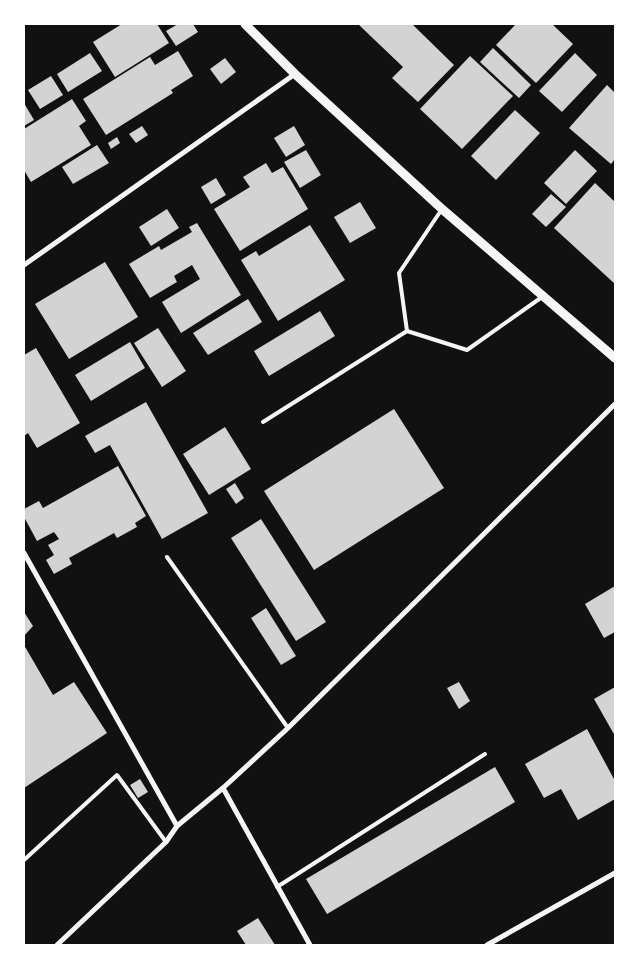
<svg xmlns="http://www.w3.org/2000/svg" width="639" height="969" viewBox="0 0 639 969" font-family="Barlow,sans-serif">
<rect width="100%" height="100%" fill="#111"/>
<!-- building -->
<g fill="#d3d3d3">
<polygon points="122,24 157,24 169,43 115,77 93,42"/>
<polygon points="178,24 193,24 198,32 176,46 166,31"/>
<polygon points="358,24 412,24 454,65 418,102 392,78 403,67"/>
<polygon points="516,24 552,24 573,44 536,83 496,45"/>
<polygon points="493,48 531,85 519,98 480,62"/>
<polygon points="178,51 193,76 171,90 173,93 106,135 83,99 150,57 155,65"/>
<polygon points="90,53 102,71 68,92 57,74"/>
<polygon points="575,53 597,75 562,112 539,91"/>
<polygon points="470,56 513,96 462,149 420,109"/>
<polygon points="225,58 236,72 221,84 210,69"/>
<polygon points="51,76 63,95 40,109 28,90"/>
<polygon points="607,85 615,93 615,159 611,164 569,128"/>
<polygon points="72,99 86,121 79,126 91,145 31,182 24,170 24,129"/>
<polygon points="24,103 34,120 24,126"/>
<polygon points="515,110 540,133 496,180 471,156"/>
<polygon points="142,126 148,135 136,143 129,134"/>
<polygon points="294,126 305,145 286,157 274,138"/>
<polygon points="117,137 120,143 111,149 108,143"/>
<polygon points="97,145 109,163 73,184 62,167"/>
<polygon points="306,150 321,175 300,188 284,162"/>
<polygon points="575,150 597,171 566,204 544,183"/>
<polygon points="266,163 272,173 283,167 308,209 240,251 214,209 250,187 243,177"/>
<polygon points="216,178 226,195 211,204 201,187"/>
<polygon points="595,183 615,202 615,284 554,228"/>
<polygon points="551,194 566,207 546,227 532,214"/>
<polygon points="360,202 376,228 350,243 334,217"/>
<polygon points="167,209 179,228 151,246 139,227"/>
<polygon points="197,223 241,295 181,333 162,302 200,279 192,265 174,276 177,282 150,298 129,264 159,246 161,250 192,232 189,227"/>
<polygon points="310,225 345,280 278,321 241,260 256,251 259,256"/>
<polygon points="105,262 138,317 69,359 35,304"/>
<polygon points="248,299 262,322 208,355 193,333"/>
<polygon points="320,311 335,336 269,376 254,351"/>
<polygon points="158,328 186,371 162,387 134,343"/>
<polygon points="130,342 145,368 91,401 75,375"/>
<polygon points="36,348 80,423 37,448 28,433 24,436 24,355"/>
<polygon points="146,402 208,513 162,539 110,445 95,453 85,436"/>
<polygon points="394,409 444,488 314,570 264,491"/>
<polygon points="225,427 251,469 209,495 183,454"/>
<polygon points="118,466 146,516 135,523 137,527 117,538 114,533 69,558 72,564 54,574 46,560 54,555 48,545 59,539 54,532 37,541 24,517 24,509 39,501 43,508"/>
<polygon points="235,483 244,498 236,504 226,489"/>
<polygon points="261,519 326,622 296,641 231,538"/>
<polygon points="615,586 615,632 604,638 585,604"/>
<polygon points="266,608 296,656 281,665 251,618"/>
<polygon points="24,612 33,626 24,636"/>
<polygon points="24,645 53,695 74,682 107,733 24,788"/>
<polygon points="459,682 470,701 459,709 447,688"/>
<polygon points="615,687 615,736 594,699"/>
<polygon points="587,729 615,781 615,799 578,820 561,789 544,798 525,764"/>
<polygon points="495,767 515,802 327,914 306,879"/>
<polygon points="140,779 148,792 138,798 130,785"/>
<polygon points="258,918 275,945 246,945 237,931"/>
</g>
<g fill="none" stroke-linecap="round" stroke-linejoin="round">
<!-- service -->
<g stroke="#f5f5f5" stroke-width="4">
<polyline points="407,331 399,273 442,209"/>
<polyline points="263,422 407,331 467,350 542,297"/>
<polyline points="167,557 288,728"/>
<polyline points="24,860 117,775 166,842"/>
<polyline points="277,887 485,754"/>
</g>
<!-- minor -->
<g stroke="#f5f5f5" stroke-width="5">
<polyline points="24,265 295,74"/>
<polyline points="24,553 177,826"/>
<polyline points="223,788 310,945"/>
<polyline points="57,945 166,842 177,826 223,788 288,728 615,404"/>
<polyline points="487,945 615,873"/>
</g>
<!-- tertiary -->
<polyline stroke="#f5f5f5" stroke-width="9" points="245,24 295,74 442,209 615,358"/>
</g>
<!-- border -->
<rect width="639" height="969" fill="none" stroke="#ffffff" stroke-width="50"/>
</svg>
